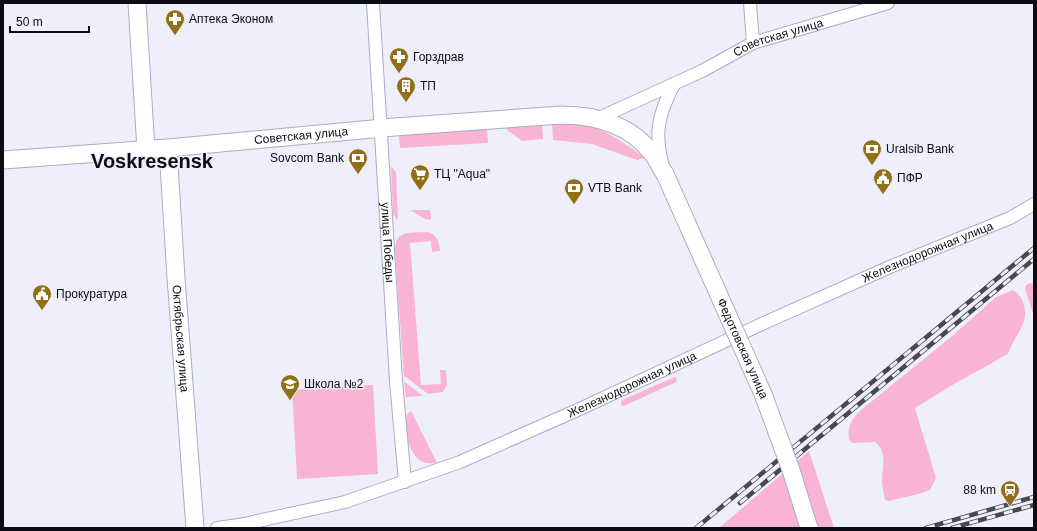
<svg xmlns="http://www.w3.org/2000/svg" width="1037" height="531" viewBox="0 0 1037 531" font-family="Arial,sans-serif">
<rect width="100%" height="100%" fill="#efeffb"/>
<!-- green -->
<g fill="#f9b3d4">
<path d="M552,123C562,123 571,122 581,124C604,128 626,144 645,158L637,160L592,144L553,140Z"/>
<polygon points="542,124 543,139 522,141 507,130 507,128 520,125"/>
<polygon points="487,129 488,143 400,148 399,135"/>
<polygon points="391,166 396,172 398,221 393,214"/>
<polygon points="410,210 430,210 431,219 427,220"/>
<path d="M428,232C438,236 439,241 440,251L432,252L431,241L410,243L421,385L441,384L440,370H446L447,385L443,392L428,394L406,377H404L395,250C395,229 412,233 428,232Z"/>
<polygon points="1030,283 1034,284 1034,316 1025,289 1026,285"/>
<path d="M1013,290C1018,293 1020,296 1023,302C1031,323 1014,335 1008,354L954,384L915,408L936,478L930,490L922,493L889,501L885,500C884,494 882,487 882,481C882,467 888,452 875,442L853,443L849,440C847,426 851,420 861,410L951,337L996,297Z"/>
<polygon points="675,377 677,379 676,382 624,406 621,405 621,401 622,400"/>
<polygon points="404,383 406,383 423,396 406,397"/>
<polygon points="373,385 378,474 297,479 292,390"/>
<path d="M411,411L437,463C432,463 426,464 421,461C409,454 402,426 408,413Z"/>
<polygon points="809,451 834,528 719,528"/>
</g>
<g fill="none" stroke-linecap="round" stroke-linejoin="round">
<defs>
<g id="street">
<path id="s1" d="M373,3L396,381L405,482"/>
<polyline points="750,3 753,43"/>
<path id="s2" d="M599,118L702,71L753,43L888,3"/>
<path d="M662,163C654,130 659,114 674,84"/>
<path id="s3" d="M217,528L239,525L345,502L460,462L582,408L764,323L892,266L1010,218L1034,204"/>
</g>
<g id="secondary">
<polyline points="137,3 146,150"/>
<path id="s4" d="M168,148L176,278L195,528"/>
<path id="s5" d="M3,160L168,148L394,127L561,115C596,115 629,124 652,153C657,159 660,167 665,174"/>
</g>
</defs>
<!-- street casing -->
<use href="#street" stroke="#aaabc5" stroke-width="14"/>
<!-- secondary casing -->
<use href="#secondary" stroke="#aaabc5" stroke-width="19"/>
<!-- street -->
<use href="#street" stroke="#fff" stroke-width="12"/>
<!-- secondary -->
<use href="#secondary" stroke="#fff" stroke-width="17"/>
<defs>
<g id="rail">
<polyline points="740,503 1034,259"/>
<polyline points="696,528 1034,248"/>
<polyline points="926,528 1034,497"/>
<polyline points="952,528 1034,505"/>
</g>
</defs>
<!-- rail casing -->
<use href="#rail" stroke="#484852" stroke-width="4.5"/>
<!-- rail -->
<use href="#rail" stroke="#efeffb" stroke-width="3" stroke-dasharray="9" stroke-linecap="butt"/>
<defs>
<g id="secondary-bridge">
<path id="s6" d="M665,174L763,394L791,470L809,528"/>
</g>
</defs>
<!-- secondary-bridge casing -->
<use href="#secondary-bridge" stroke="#aaabc5" stroke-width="19" stroke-linecap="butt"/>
<!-- secondary-bridge -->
<use href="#secondary-bridge" stroke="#fff" stroke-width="17"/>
</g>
<!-- icons -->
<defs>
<symbol id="pharmacy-pin" viewBox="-11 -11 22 30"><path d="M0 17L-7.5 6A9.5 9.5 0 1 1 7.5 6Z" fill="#916f15" stroke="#efeffb"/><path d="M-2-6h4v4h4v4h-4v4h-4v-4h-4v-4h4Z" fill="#fff"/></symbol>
<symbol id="building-pin" viewBox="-11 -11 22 30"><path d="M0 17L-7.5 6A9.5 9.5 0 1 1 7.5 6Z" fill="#916f15" stroke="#efeffb"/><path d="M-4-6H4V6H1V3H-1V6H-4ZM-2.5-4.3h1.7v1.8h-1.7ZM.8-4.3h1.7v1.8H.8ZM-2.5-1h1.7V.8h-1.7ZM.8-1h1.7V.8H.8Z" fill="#fff"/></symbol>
<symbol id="bank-pin" viewBox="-11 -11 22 30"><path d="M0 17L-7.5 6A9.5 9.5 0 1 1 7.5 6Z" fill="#916f15" stroke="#efeffb"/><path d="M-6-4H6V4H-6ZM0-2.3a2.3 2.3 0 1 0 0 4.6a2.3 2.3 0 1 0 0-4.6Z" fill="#fff"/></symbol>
<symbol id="supermarket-pin" viewBox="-11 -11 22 30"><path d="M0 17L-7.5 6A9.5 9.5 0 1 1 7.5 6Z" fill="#916f15" stroke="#efeffb"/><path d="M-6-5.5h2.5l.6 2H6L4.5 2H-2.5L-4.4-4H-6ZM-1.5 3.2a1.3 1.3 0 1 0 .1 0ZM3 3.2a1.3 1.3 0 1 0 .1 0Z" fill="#fff"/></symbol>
<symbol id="civic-pin" viewBox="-11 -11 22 30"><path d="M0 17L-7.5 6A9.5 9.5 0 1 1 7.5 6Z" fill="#916f15" stroke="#efeffb"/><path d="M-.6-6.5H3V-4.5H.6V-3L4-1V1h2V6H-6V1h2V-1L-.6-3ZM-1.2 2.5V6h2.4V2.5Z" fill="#fff"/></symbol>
<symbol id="school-pin" viewBox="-11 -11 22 30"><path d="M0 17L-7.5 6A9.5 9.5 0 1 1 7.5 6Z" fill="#916f15" stroke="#efeffb"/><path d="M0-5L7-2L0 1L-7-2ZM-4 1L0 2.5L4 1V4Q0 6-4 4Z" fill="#fff"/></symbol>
<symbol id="station-pin" viewBox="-11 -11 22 30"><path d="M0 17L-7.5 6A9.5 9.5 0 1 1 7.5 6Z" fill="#916f15" stroke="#efeffb"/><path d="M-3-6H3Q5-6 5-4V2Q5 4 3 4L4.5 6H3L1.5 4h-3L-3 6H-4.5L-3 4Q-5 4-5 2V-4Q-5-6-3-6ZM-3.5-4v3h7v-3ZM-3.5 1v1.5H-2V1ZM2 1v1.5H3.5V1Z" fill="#fff"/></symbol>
</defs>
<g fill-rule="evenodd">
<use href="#pharmacy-pin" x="164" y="8" width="22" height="30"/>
<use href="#pharmacy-pin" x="388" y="46" width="22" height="30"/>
<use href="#building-pin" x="395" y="75" width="22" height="30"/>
<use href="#bank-pin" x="861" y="138" width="22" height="30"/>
<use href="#bank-pin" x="347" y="147" width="22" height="30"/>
<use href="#supermarket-pin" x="409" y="163" width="22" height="30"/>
<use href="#civic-pin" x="872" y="167" width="22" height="30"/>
<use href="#bank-pin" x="563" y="177" width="22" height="30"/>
<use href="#civic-pin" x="31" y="283" width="22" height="30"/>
<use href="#school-pin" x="279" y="373" width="22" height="30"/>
<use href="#station-pin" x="999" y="479" width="22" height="30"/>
</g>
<g text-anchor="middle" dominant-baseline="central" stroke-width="3" stroke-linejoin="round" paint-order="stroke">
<!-- poi labels -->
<g font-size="12" fill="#0c0c15" stroke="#efeffb" text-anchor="start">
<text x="189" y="19">Аптека Эконом</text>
<text x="413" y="57">Горздрав</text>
<text x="420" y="86">ТП</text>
<text x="886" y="149">Uralsib Bank</text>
<text x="344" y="158" text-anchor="end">Sovcom Bank</text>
<text x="434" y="174">ТЦ "Aqua"</text>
<text x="897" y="178">ПФР</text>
<text x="588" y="188">VTB Bank</text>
<text x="56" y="294">Прокуратура</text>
<text x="304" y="384">Школа №2</text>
<text x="996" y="490" text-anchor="end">88 km</text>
</g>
<!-- street labels -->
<g font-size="12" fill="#0c0c15" stroke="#efeffb">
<text stroke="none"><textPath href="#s2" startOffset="197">Советская улица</textPath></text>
<text stroke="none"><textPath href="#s5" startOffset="299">Советская улица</textPath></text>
<text stroke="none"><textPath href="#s1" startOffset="240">улица Победы</textPath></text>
<text stroke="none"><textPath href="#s3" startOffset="765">Железнодорожная улица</textPath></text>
<text stroke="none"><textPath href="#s4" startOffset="191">Октябрьская улица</textPath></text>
<text stroke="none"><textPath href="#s6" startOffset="191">Федотовская улица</textPath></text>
<text stroke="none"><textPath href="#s3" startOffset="441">Железнодорожная улица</textPath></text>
</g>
<!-- town labels -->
<g font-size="20" font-weight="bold" fill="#0c0c15" stroke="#efeffb">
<text x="152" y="161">Voskresensk</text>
</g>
</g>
<!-- border -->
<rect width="1037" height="531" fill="none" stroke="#0c0c15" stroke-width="8"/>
<!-- scale -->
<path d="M10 26v6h79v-6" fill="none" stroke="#0c0c15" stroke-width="2"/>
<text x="16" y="26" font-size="12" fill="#0c0c15" stroke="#efeffb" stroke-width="3" paint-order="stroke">50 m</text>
</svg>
